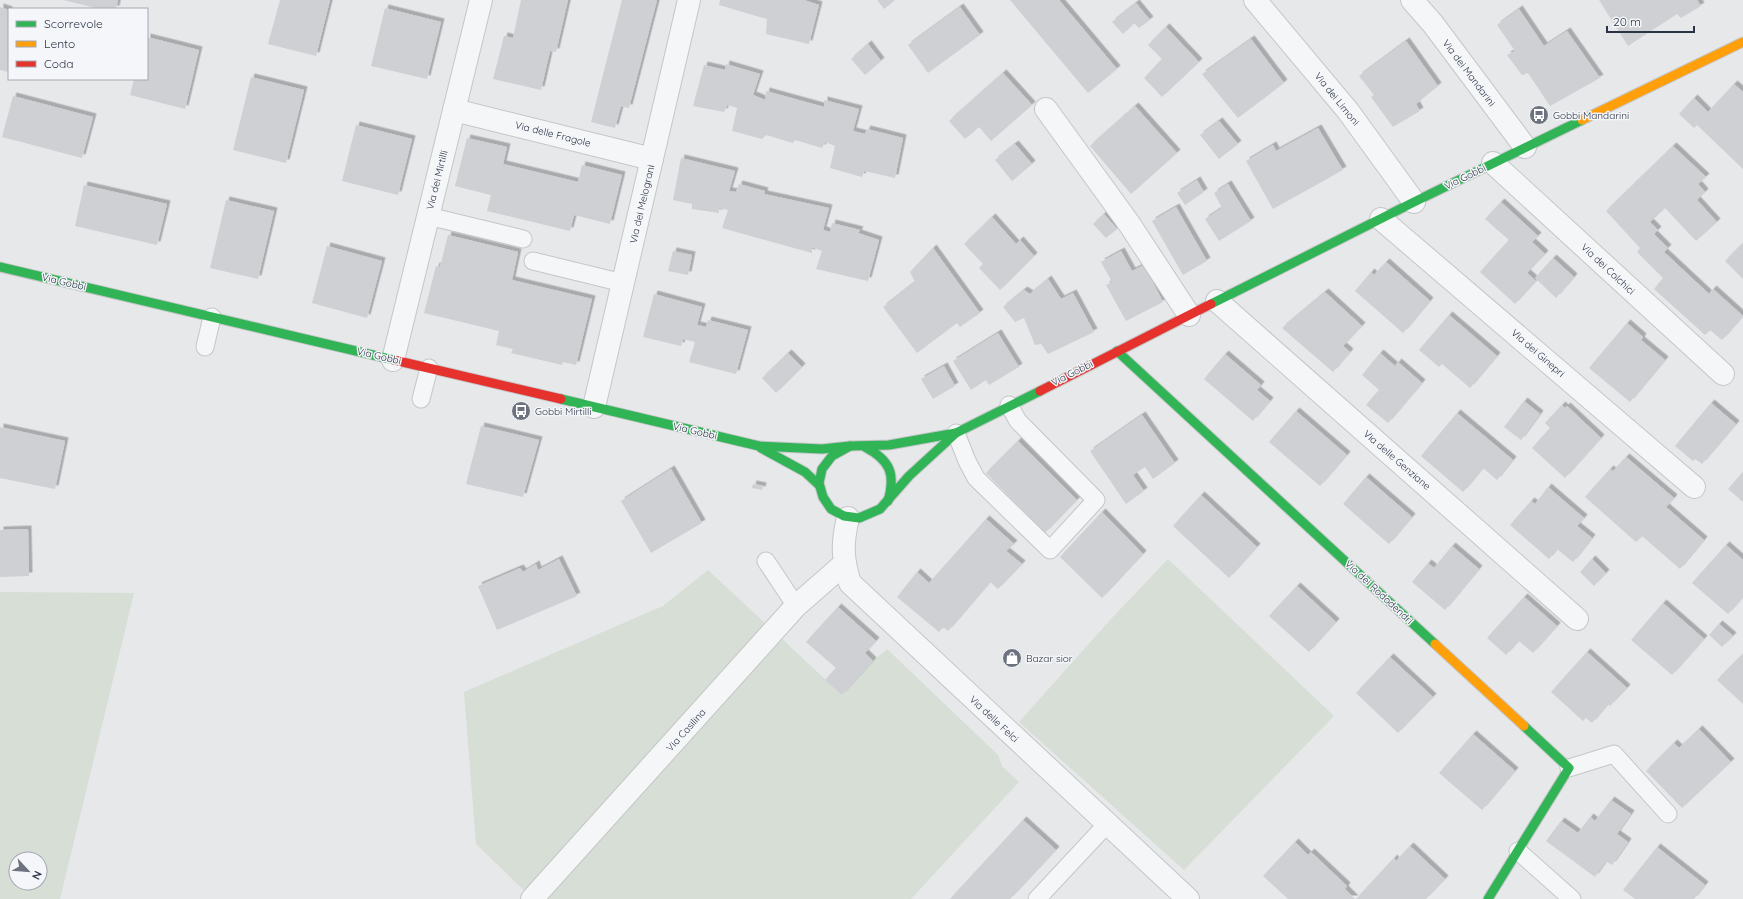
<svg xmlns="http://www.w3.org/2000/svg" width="1743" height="899" viewBox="0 0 1743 899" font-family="Quicksand,sans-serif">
<defs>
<filter id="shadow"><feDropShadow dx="3.5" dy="-3.5" stdDeviation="0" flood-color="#0004"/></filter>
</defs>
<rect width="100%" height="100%" fill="#e6e8ea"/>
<!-- green -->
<g fill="#d6ded6" fill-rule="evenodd">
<polygon points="1168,559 1334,716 1184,870 1019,722 1111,619"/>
<polygon points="708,570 842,695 873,661 887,649 998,755 1002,766 1019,782 911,899 533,899 476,844 464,692 663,606"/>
<path d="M0,592L134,593L60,899H0ZM16,859H40V883H16Z"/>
</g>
<!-- building -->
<g fill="#ced0d3" filter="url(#shadow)">
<polygon points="63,0 118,0 116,9 100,9"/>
<polygon points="280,0 330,0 316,56 268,44"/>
<polygon points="521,0 568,0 556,52 550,51 541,90 493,79 504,36 513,38"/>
<polygon points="622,0 657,0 629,108 621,106 615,128 591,122"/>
<polygon points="720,0 804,0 819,5 809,44 766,34 767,19 719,5"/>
<polygon points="877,0 895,0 884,9"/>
<polygon points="1010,0 1059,0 1117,69 1088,93"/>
<polygon points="1599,0 1697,0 1701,6 1681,18 1677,14 1628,46"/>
<polygon points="1136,3 1150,20 1139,28 1134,23 1123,34 1112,22"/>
<polygon points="0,7 9,10 9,72 0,70"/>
<polygon points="960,7 980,35 928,73 908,45"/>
<polygon points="385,8 441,22 427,79 371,66"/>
<polygon points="1519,9 1544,46 1567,31 1600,78 1550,106 1528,73 1522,75 1507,55 1515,51 1497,25"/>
<polygon points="1166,27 1199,62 1162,97 1144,78 1162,59 1148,45"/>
<polygon points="147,37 199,50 185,109 130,95 134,79 147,79"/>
<polygon points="1251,39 1284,83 1238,118 1202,74"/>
<polygon points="1406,41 1438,86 1416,104 1420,111 1393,127 1371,97 1374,95 1359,76"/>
<polygon points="868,44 881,61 865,75 851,59"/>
<polygon points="726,64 760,74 753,95 765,100 766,91 824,107 824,100 859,109 853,131 865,134 867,129 903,138 895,178 864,171 862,177 830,168 835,146 825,142 822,148 795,140 793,143 766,135 762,139 732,131 737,108 727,105 724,112 693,106 704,65 725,70"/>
<polygon points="1003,73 1032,105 991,141 979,127 965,139 949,121"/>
<polygon points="251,77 304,90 286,163 233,150"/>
<polygon points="1734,84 1743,92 1743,169 1697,125 1694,128 1679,114 1694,98 1708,112"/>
<polygon points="13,96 93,117 82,158 2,137"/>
<polygon points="1135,106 1177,153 1131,194 1090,146"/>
<polygon points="1219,121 1238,144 1219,159 1200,135"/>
<polygon points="356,125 412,139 398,195 342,181"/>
<polygon points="1318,128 1343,170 1273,209 1246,161 1273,145 1276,151"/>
<polygon points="467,138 507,147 503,164 578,182 582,165 622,175 610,224 574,215 570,231 487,211 491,195 455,186"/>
<polygon points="1015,144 1032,164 1012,181 995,160"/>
<polygon points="1673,146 1706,177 1698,184 1705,192 1697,200 1717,222 1696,241 1665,208 1650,222 1658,230 1654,234 1668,248 1664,252 1709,294 1713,289 1743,316 1722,340 1710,330 1705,335 1654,289 1663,278 1637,252 1640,248 1606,211"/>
<polygon points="681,158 735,171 729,191 736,192 739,184 765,191 764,194 829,208 823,230 830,232 832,223 860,230 858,233 879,240 868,281 816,269 822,251 812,247 812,253 722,228 728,210 719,208 719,213 692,209 692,204 673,200"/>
<polygon points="1197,180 1204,192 1185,205 1177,193"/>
<polygon points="1228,184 1251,221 1219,241 1205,219 1222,208 1214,193"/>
<polygon points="84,185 167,204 157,245 75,226"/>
<polygon points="226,200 274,211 258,279 210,268"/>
<polygon points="1501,202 1538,236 1532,242 1545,254 1527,273 1536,281 1515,304 1480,272 1509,240 1485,219"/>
<polygon points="1176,207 1207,261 1183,275 1152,221"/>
<polygon points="1104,214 1117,229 1106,238 1093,224"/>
<polygon points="992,217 1016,244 1020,240 1034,256 1000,290 979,268 983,264 964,244"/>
<polygon points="448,235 518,252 512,280 592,299 576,365 563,362 562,365 511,353 513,349 496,345 499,331 424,313 436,266 440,267"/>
<polygon points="1743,243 1743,279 1725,261"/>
<polygon points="327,246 382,261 367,318 312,303"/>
<polygon points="933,248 980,313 960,327 957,323 917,353 883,307 915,282 910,272"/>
<polygon points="673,251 692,255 688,275 668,271"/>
<polygon points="1121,251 1132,271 1144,265 1163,302 1126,321 1106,285 1112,282 1101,262"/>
<polygon points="1553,258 1574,277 1556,298 1535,278"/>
<polygon points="1386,262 1430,301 1403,333 1355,291 1371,272 1374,275"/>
<polygon points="1048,279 1061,299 1073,293 1094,332 1048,354 1041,344 1035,345 1024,318 1015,322 1003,307 1024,290 1030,294"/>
<polygon points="1325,292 1362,326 1343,346 1350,352 1333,372 1282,328"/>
<polygon points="654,294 702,307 697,325 706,327 708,320 748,330 736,374 689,362 695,342 683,339 681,346 643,337"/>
<polygon points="1449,315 1497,356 1470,388 1442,364 1439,367 1419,350"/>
<polygon points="1627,323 1643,337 1641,340 1665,360 1630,402 1589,368"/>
<polygon points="998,333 1019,367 989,385 986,380 971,390 953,361"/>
<polygon points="788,353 802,367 776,393 762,378"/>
<polygon points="1380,353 1395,366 1398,362 1422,383 1388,423 1366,405 1379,390 1362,375"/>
<polygon points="1225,354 1261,385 1257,390 1270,401 1253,421 1204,379"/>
<polygon points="944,366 955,386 933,399 921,379"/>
<polygon points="1524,401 1540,414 1521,440 1504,427"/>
<polygon points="1711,403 1736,424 1702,464 1695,459 1693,461 1675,446"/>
<polygon points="1562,405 1565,408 1567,406 1601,438 1565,478 1532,448 1550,428 1545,423"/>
<polygon points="1296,411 1347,455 1320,486 1269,442"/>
<polygon points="1457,413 1513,460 1497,480 1483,468 1463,492 1421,456"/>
<polygon points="1142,415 1175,463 1153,479 1145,467 1133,475 1144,491 1126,504 1090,451"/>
<polygon points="481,426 539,440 523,497 466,484"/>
<polygon points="0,427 65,441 55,489 0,478"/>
<polygon points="1018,441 1077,500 1045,533 986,473"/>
<polygon points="1626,457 1674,498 1666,507 1704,540 1680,569 1642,536 1636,542 1585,497 1610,469 1613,471"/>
<polygon points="671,469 702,523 651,553 621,501"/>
<polygon points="1743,472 1743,502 1728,489"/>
<polygon points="1366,477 1412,517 1389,544 1343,504"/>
<polygon points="753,484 763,486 762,490 752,488"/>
<polygon points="1548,487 1584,518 1577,526 1592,538 1573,562 1557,549 1549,559 1510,525 1531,501 1535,504"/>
<polygon points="1201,495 1257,547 1229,578 1173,526"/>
<polygon points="1102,512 1143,554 1102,598 1060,557"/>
<polygon points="986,519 1014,544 1006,551 1022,564 998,589 990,582 948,631 943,627 939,632 897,597 917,572 929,583"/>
<polygon points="28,529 29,576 0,577 0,530"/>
<polygon points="1726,545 1743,560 1743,597 1728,614 1692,583"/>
<polygon points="1452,546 1479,569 1445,610 1412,582 1428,563 1434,568"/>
<polygon points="559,559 577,596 497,630 478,586 520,568 523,572 536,564 538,570"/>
<polygon points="1592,559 1606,573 1594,586 1580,572"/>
<polygon points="1297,586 1336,622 1309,652 1269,616"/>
<polygon points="1524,597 1557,626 1533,653 1519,641 1506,655 1487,638"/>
<polygon points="1663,603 1704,639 1672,675 1631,640"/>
<polygon points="838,607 876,641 865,653 873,661 842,695 825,680 836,668 806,642"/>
<polygon points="1719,624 1733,636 1722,647 1709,635"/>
<polygon points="1587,652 1627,688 1610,706 1608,704 1592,723 1586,718 1583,721 1551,692"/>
<polygon points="1743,654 1743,704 1717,680"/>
<polygon points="1390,657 1433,697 1398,733 1356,693"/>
<polygon points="1699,729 1731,762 1682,808 1646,771 1674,743 1679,748"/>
<polygon points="1473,734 1515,771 1482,810 1439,773"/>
<polygon points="1611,800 1631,814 1617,834 1628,842 1612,865 1606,861 1595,877 1546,841 1561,821 1578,833 1590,817 1595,821"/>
<polygon points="1023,820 1056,850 1010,899 950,899"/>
<polygon points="1295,842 1308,855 1311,852 1347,886 1345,889 1355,899 1288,899 1263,876"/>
<polygon points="1410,846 1445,879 1426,899 1356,899 1394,858 1396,861"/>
<polygon points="1657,847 1705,885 1694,899 1635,899 1623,890"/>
</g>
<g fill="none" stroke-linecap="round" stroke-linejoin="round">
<defs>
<g id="lane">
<polyline points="428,216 523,239"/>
<polyline points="533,261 623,283"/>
<polyline points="205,347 212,317"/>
<polyline points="421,399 429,368"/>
<polyline points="956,433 967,461 976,478 1050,550 1096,500 1018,421 1009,405"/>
<polyline points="766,561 796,606"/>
<polyline points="1569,768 1614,754 1668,814"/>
<polyline points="1518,851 1572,899"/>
<polyline points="1037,899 1107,824"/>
</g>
<g id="street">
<polyline points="1255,0 1348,111 1414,202"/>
<polyline points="1412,0 1433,24 1525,147"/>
<polyline points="1046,109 1130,225 1189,315"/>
<polyline points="454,110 652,159"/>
<polyline points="1493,163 1723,374"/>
<polyline points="1381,219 1694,487"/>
<polyline points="1217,301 1577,619"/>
<polyline points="393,360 481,0"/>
<polyline points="594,407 689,0"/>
<path d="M848,518C842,543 842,558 850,583L1188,899"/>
<polyline points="532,899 796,606 844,564"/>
</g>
<g id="fast">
<polyline points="0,267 394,360"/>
<polyline points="1211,304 1414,202 1582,120"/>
<polyline points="1117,351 1435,644"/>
<polyline points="561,399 759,446 822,449 850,446 889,445 956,433"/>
<polyline points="850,446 832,456 822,469 819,483 823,497 831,509 844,516 859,518 880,509 909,476 956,433 1040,391"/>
<path d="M865,447C890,460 896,474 888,501"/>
<polyline points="761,448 805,472 819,485"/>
<polyline points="1488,899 1569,768 1524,726"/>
</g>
<g id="slow">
<polyline points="1582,120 1743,42"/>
<polyline points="1435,644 1524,726"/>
</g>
<g id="jam">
<polyline points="394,360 561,399"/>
<polyline points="1040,391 1211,304"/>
</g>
</defs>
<!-- lane casing -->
<use href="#lane" stroke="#c4c6c8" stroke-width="19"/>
<!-- street casing -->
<use href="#street" stroke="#c4c6c8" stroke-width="24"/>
<!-- fast casing -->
<use href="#fast" stroke="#c4c6c8" stroke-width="11"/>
<!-- slow casing -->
<use href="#slow" stroke="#c4c6c8" stroke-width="11"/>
<!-- jam casing -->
<use href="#jam" stroke="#c4c6c8" stroke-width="11"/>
<!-- lane -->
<use href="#lane" stroke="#f5f6f7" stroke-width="17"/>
<!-- street -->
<use href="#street" stroke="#f5f6f7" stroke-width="22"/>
<!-- fast -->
<use href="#fast" stroke="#30b455" stroke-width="9"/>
<!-- slow -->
<use href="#slow" stroke="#ff9f0a" stroke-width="9"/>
<!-- jam -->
<use href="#jam" stroke="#e5322d" stroke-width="9"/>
</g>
<!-- icons -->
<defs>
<symbol id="bus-disc" viewBox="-11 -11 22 22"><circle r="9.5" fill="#6c737f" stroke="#f4f6f9"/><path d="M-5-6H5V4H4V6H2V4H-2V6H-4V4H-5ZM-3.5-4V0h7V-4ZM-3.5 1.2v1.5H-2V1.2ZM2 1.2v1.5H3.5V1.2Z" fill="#fff"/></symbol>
<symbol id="shop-disc" viewBox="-11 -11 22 22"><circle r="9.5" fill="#6c737f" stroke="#f4f6f9"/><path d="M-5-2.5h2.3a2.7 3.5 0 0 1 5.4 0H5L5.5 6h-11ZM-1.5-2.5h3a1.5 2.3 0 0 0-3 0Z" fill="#fff"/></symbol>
</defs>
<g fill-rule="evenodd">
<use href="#bus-disc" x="1528" y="104" width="22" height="22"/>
<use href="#bus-disc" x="510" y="400" width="22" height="22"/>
<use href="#shop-disc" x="1001" y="647" width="22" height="22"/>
</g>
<g text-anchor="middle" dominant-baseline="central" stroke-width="3" stroke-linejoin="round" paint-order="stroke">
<!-- street labels -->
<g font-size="10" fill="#2b3445" stroke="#f4f6f9">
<text transform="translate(1469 73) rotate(53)">Via dei Mandarini</text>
<text transform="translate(1337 99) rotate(51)">Via dei Limoni</text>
<text transform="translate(553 134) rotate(14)">Via delle Fragole</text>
<text transform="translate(1465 177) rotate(-26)">Via Gobbi</text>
<text transform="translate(437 180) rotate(-76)">Via dei Mirtilli</text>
<text transform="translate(642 204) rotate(-77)">Via dei Melograni</text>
<text transform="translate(1608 269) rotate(43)">Via dei Colchici</text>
<text transform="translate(64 282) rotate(13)">Via Gobbi</text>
<text transform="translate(1538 353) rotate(41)">Via dei Ginepri</text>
<text transform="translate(379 356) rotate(13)">Via Gobbi</text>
<text transform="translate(1072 373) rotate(-27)">Via Gobbi</text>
<text transform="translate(695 431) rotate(13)">Via Gobbi</text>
<text transform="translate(1397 460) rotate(41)">Via delle Genziane</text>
<text transform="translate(1379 592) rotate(43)">Via dei Rododendri</text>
<text transform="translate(994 719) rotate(43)">Via delle Felci</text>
<text transform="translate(686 730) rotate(-48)">Via Casilina</text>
</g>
<!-- poi labels -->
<g font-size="10" fill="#2b3445" stroke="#f4f6f9" text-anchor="start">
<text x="1553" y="115">Gobbi Mandarini</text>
<text x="535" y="411">Gobbi Mirtilli</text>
<text x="1026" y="658">Bazar sior</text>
</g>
</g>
<!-- legend -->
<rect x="8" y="8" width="140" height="72" fill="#f4f6f9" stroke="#a4a8b1"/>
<rect x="16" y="21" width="20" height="6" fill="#30b455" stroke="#a4a8b1"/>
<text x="44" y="28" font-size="12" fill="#2b3445">Scorrevole</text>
<rect x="16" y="41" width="20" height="6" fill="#ff9f0a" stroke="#a4a8b1"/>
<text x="44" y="48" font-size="12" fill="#2b3445">Lento</text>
<rect x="16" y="61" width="20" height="6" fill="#e5322d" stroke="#a4a8b1"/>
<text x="44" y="68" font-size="12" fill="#2b3445">Coda</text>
<!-- north arrow -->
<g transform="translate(28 871) rotate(116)"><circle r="19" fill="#f4f6f9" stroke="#a4a8b1"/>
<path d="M0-3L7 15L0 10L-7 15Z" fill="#6c737f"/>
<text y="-6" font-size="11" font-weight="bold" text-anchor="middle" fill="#2b3445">N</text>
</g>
<!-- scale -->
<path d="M1607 26v6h87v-6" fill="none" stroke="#2b3445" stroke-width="2"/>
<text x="1613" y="26" font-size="12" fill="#2b3445" stroke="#f4f6f9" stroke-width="3" paint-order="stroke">20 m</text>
</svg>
